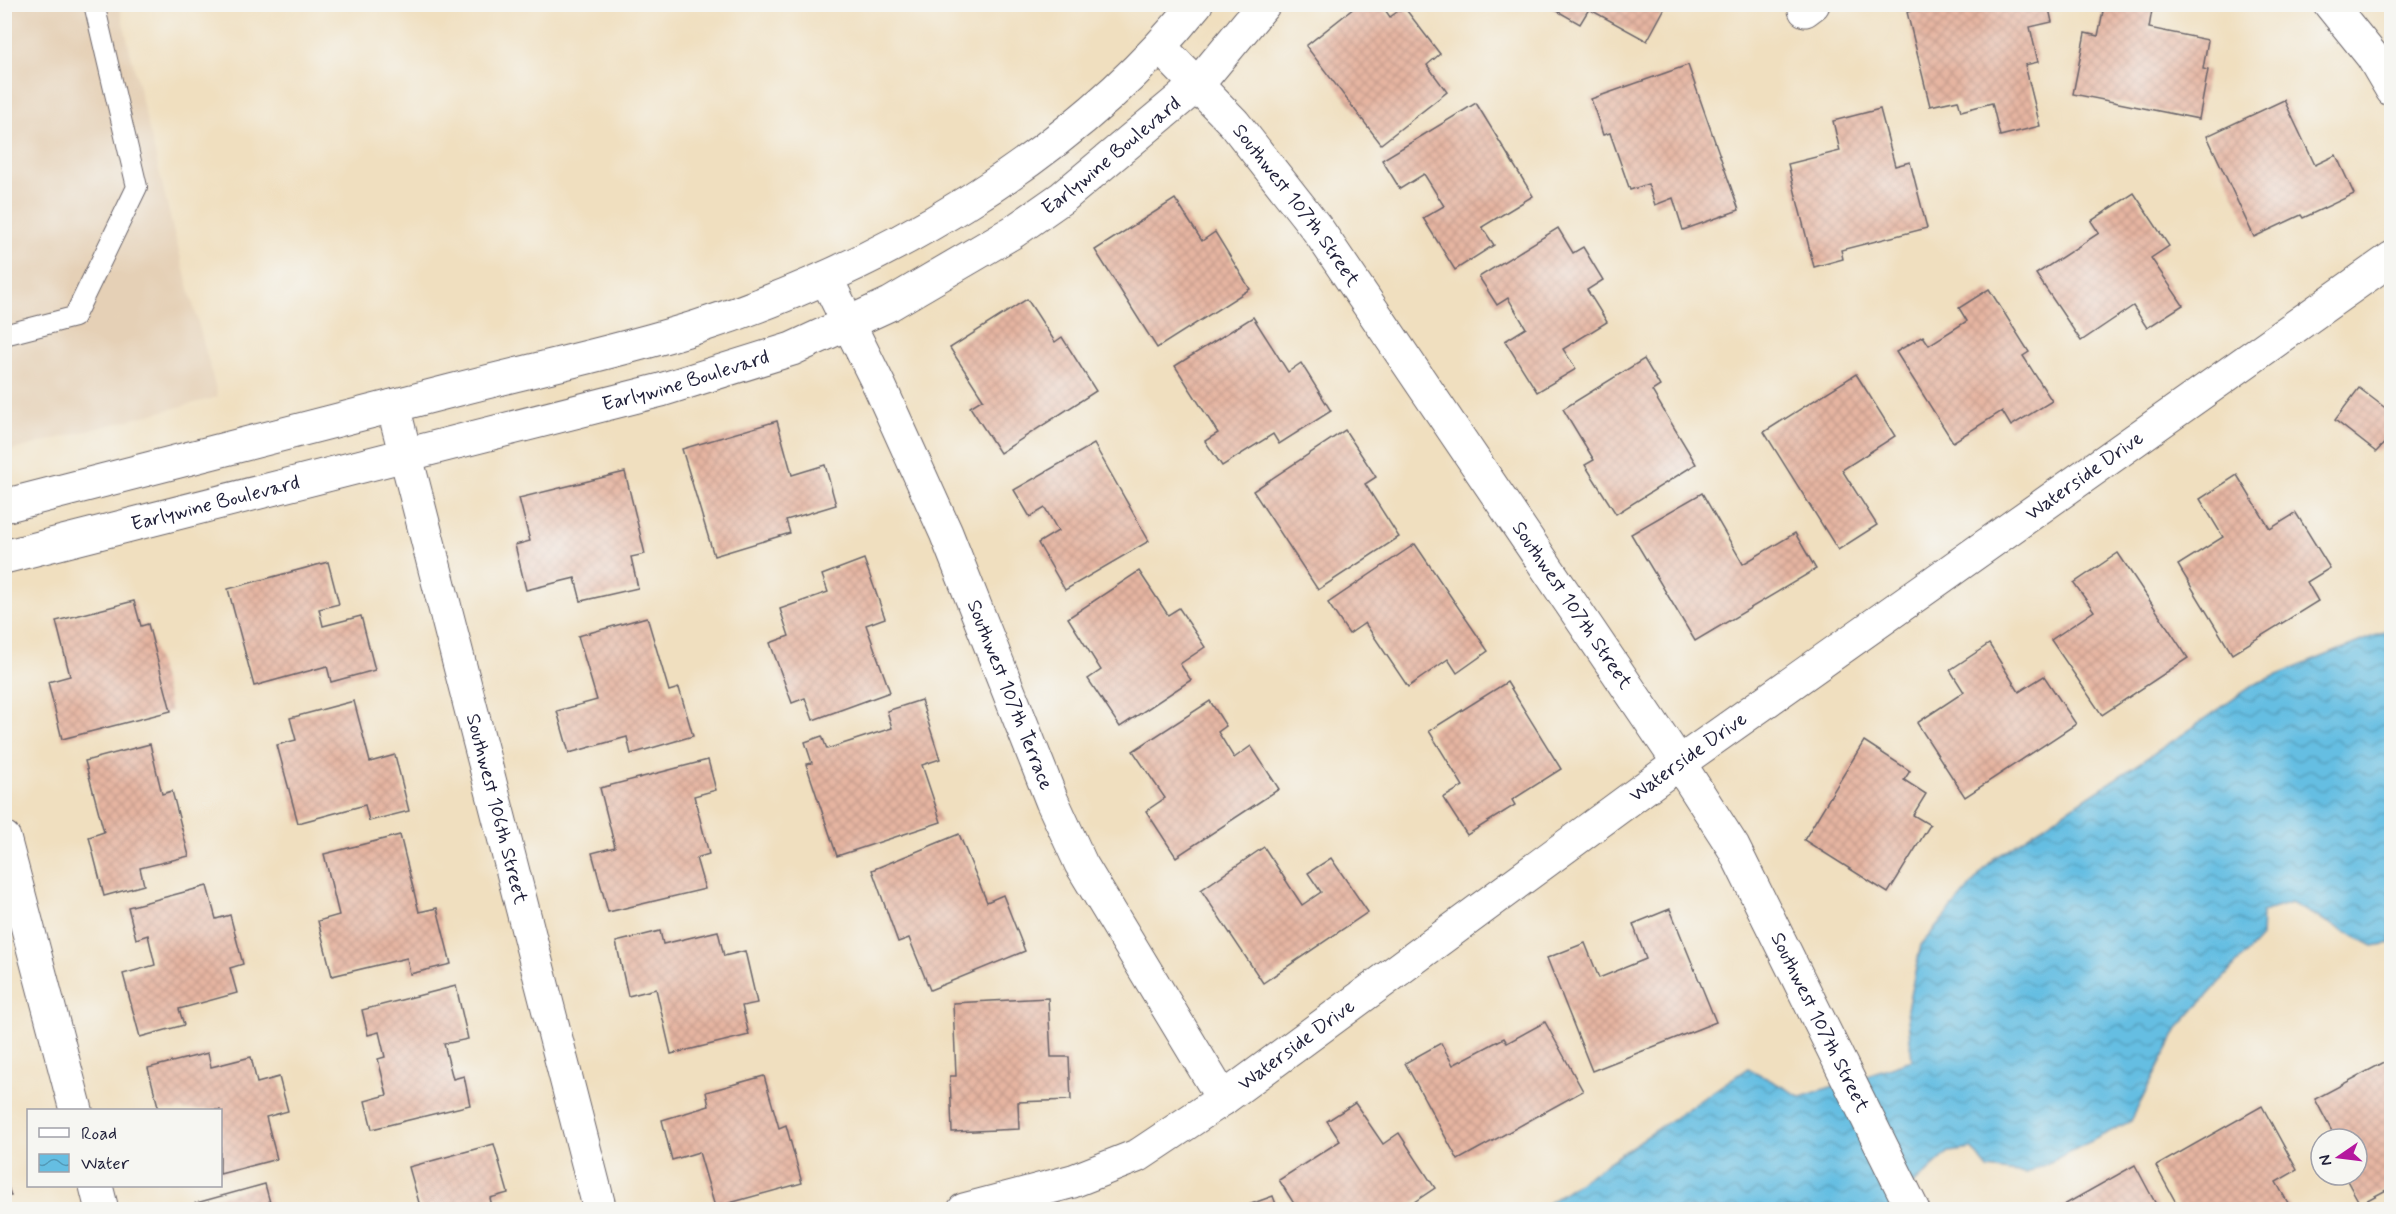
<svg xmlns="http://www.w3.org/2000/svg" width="2396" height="1214" viewBox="0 0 2396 1214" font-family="Mynerve,sans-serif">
<defs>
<pattern id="water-waves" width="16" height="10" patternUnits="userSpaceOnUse" patternTransform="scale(1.5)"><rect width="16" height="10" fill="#65bee2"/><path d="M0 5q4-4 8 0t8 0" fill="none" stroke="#539ab8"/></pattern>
<pattern id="building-cross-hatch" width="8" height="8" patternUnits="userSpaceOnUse" patternTransform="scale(1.5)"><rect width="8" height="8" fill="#e6b5a1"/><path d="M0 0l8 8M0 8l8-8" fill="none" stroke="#c59b8c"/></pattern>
</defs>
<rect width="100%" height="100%" fill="#f6f6f2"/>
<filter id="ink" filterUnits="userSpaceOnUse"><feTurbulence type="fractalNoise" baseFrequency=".0167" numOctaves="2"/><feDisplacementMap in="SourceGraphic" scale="12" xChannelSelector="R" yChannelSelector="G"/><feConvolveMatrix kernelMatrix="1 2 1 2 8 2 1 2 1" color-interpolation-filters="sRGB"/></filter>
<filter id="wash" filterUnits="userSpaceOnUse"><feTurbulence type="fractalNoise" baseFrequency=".008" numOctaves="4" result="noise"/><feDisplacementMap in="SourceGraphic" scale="24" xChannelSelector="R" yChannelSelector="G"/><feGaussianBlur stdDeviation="1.35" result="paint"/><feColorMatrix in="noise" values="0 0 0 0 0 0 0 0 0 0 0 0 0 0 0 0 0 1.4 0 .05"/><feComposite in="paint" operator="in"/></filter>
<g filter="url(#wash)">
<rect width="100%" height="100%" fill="#f0dfbf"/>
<!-- built -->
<polygon fill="#e5d0b6" points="5,5 119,5 173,229 218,397 5,452"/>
<!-- water -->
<polygon fill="url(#water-waves)" stroke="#44708e" stroke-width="1.5" points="2391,629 2391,943 2373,946 2291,903 2262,912 2261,937 2179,1027 2131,1121 2026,1174 1988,1169 1972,1149 1949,1152 1887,1209 1538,1210 1748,1068 1801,1097 1912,1060 1907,1009 1921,945 1993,859 2182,735 2255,684"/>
<g id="blocks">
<!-- building -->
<g fill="url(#building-cross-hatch)">
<polygon points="1359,4 1381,4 1390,17 1404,7 1440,54 1427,65 1447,92 1381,144 1306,46"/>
<polygon points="1545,4 1667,4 1647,41 1589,9 1580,24"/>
<polygon points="1940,4 2048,4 2052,22 2030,27 2038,62 2025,65 2040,126 2000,136 1992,103 1961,111 1958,100 1930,106 1907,12"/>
<polygon points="2092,4 2153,4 2149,28 2208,40 2203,69 2208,70 2199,119 2073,94 2085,33 2098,36 2103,11 2091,9"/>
<polygon points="1688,65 1739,210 1683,230 1673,198 1655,205 1648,184 1630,190 1610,133 1603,135 1591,99"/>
<polygon points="2284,100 2315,165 2336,155 2354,194 2303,218 2301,215 2254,237 2207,136"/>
<polygon points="1476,103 1533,196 1482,227 1494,245 1455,270 1423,218 1444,206 1424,174 1400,189 1382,160"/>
<polygon points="1880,109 1895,166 1910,162 1927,228 1841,250 1843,259 1814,267 1788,164 1840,151 1833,121"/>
<polygon points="2134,193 2169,246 2151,258 2183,305 2147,328 2133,306 2081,341 2036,274 2099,233 2091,221"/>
<polygon points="1175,199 1202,241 1215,232 1250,289 1157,348 1095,250"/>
<polygon points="1558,228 1573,253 1583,247 1603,280 1587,290 1607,322 1563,349 1576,369 1537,392 1505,341 1526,328 1508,298 1497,305 1479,277"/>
<polygon points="1989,289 2029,352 2023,356 2052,401 2011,426 2002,411 1953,442 1896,352 1923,336 1929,345 1967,321 1959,308"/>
<polygon points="1027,299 1055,342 1062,337 1096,391 1000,453 970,407 983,399 950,348"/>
<polygon points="1253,317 1288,372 1301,363 1331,411 1279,444 1273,434 1222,466 1205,441 1218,433 1175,366"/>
<polygon points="1644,359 1660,386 1652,391 1696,464 1616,514 1585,465 1594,460 1563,409"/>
<polygon points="1856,374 1895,436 1842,470 1877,525 1838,550 1764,432"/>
<polygon points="2359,388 2392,413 2392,435 2376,452 2335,420"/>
<polygon points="777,421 792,475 825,465 836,505 786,520 790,533 714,556 682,449"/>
<polygon points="1345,430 1376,477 1365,484 1399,537 1318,590 1253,491"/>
<polygon points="1094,444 1149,541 1065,590 1038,543 1058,531 1045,508 1030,517 1014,490"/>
<polygon points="625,472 645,554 631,557 638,588 581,601 575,578 526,590 515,545 530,541 519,498"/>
<polygon points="2237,475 2270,529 2296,513 2330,568 2307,582 2318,601 2232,654 2178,565 2223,537 2200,499"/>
<polygon points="1702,493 1743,564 1795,533 1816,569 1695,641 1631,534"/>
<polygon points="1415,544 1488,651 1457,673 1448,659 1408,687 1365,623 1349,634 1328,603"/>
<polygon points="2118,553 2188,658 2102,715 2051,640 2094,611 2074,583"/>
<polygon points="864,559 885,618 866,625 890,692 813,720 805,698 792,703 770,643 789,636 780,609 828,592 822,575"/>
<polygon points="328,562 339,604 319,609 323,626 361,616 375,670 331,682 327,666 254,686 228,589"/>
<polygon points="1139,571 1168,615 1179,608 1205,647 1180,664 1191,680 1120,727 1088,679 1101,670 1068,618"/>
<polygon points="134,601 141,626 148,624 171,711 62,739 48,682 70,676 56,621"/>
<polygon points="647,617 669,691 679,688 693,736 631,754 627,737 569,753 557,711 597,700 578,636"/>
<polygon points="1989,644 2019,692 2044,676 2076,724 1965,797 1917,723 1964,692 1950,670"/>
<polygon points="1507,682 1561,769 1512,800 1515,805 1467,835 1443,798 1463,786 1429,731"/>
<polygon points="921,700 940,759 922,765 941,822 837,856 806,764 812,763 805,742 822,736 827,749 892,728 887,711"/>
<polygon points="354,701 370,762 395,755 409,811 369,821 365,805 298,823 277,745 296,740 290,718"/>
<polygon points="1210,701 1226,726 1218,732 1234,758 1251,746 1279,789 1176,857 1146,811 1165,798 1133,751"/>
<polygon points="1864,741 1910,771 1904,780 1926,794 1913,815 1930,825 1888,893 1804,840"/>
<polygon points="150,744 162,794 172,791 189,856 140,868 144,885 104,896 89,837 104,832 85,761"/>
<polygon points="708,760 716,790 694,796 709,854 696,858 705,889 608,912 592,853 615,847 600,788"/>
<polygon points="959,834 987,902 1003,895 1025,951 930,990 909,938 898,942 872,870"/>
<polygon points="400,835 419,912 437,908 451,964 410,974 407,958 332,976 318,921 339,915 324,854"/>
<polygon points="1264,847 1302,905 1321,892 1308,873 1331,858 1368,912 1263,983 1201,890"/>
<polygon points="207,886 216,919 230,915 243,964 230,968 237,993 179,1009 184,1025 140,1037 123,974 155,965 148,935 136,939 128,907"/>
<polygon points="1670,909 1716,1022 1592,1071 1547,958 1585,943 1599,978 1646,959 1633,924"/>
<polygon points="660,931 663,944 718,931 724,956 745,951 757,1003 742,1006 749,1035 671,1054 656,989 628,996 616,942"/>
<polygon points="456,986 468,1039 444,1044 453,1079 464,1076 470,1105 372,1129 365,1101 387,1095 378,1059 385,1057 379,1032 368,1035 362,1010"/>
<polygon points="1048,998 1051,1057 1069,1057 1071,1100 1018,1102 1019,1129 952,1132 950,1076 956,1076 953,1003"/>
<polygon points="1545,1022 1583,1091 1458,1160 1405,1063 1441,1043 1453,1065 1504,1038 1507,1043"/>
<polygon points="208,1053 211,1067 251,1057 257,1083 279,1077 288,1111 266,1117 277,1159 220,1174 220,1110 159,1110 148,1068"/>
<polygon points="2392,1058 2392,1187 2360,1204 2344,1175 2357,1175 2357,1139 2336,1139 2315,1099"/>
<polygon points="764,1076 779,1128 786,1125 802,1183 715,1207 699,1152 672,1160 662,1120 709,1106 706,1092"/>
<polygon points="1355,1103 1383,1144 1399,1133 1435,1188 1402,1210 1298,1210 1279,1180 1340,1141 1327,1121"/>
<polygon points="2262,1106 2297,1170 2276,1182 2292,1210 2180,1210 2156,1166"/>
<polygon points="494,1144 508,1193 490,1198 493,1210 421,1210 409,1167"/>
<polygon points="2135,1165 2159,1210 2055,1210"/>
<polygon points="4,1175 11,1196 4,1197"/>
<polygon points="265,1184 272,1210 190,1210 189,1205"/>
<polygon points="1273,1196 1278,1210 1237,1210 1237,1209"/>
</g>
</g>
</g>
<g filter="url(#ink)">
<use href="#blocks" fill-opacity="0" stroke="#6a6469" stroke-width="1.5"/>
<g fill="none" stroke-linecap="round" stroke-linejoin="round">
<defs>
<polyline id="service" points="4,335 74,317 137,187 94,4"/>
<g id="minor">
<polyline points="2330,4 2372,56 2392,90"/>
<polyline points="1805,10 1813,4"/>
<path id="s1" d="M1161,48L1234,123L1318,230L1679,763L1733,847L1913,1210"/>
<path id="s2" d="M826,278L880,387L946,533L1052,801L1081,864L1223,1099"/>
<path id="s3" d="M393,406L600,1210"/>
<polyline points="4,838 76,1110"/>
<polyline points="96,1186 102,1210"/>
<path id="s4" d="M964,1210L1073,1181L1139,1155L1223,1099L1679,763L2392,258"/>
</g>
<g id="tertiary">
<path d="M4,506C152,468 299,430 447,392C530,370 615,353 697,327C881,268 1073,157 1196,4"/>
<path id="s5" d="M4,557L661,390L792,349L890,304L1013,232L1063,197L1197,85L1264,4"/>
</g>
</defs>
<!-- service casing -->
<use href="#service" stroke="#6a6469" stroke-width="22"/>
<!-- minor casing -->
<use href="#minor" stroke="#6a6469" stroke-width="35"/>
<!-- tertiary casing -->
<use href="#tertiary" stroke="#6a6469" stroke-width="35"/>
<!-- service -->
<use href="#service" stroke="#fff" stroke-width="20"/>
<!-- minor -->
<use href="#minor" stroke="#fff" stroke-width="33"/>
<!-- tertiary -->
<use href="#tertiary" stroke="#fff" stroke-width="33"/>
</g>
</g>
<g text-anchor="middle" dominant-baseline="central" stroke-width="4.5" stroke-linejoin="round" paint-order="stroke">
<!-- street labels -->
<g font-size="20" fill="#22223b" stroke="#f6f6f2">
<text stroke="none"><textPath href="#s5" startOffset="1190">Earlywine Boulevard</textPath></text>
<text stroke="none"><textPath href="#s1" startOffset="208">Southwest 107th Street</textPath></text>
<text stroke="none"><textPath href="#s5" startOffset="704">Earlywine Boulevard</textPath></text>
<text stroke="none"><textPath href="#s4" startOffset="1348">Waterside Drive</textPath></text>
<text stroke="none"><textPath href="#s5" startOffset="218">Earlywine Boulevard</textPath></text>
<text stroke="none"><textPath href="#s1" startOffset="694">Southwest 107th Street</textPath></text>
<text stroke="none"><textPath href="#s2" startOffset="456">Southwest 107th Terrace</textPath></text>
<text stroke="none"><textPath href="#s4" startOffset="862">Waterside Drive</textPath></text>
<text stroke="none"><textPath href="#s3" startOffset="416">Southwest 106th Street</textPath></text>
<text stroke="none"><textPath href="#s1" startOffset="1180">Southwest 107th Street</textPath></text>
<text stroke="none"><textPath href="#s4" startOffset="376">Waterside Drive</textPath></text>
</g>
</g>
<!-- margin -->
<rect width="2396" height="1214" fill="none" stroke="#f6f6f2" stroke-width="24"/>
<!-- legend -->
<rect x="27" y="1109" width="195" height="78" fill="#f6f6f2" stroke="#a1a1a9" stroke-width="1.5"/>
<rect x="39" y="1128" width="30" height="9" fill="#ffffff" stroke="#a1a1a9" stroke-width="1.5"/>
<text x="81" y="1139" font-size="18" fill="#22223b">Road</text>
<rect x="39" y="1154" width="30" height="18" fill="url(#water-waves)" stroke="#a1a1a9" stroke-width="1.5"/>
<text x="81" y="1169" font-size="18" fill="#22223b">Water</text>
<!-- north arrow -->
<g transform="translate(2339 1157) rotate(256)"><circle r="28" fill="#f6f6f2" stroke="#a1a1a9" stroke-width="1.5"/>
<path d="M0-4.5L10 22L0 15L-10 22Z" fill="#b5179e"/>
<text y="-9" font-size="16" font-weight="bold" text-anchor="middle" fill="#22223b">N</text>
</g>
</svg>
